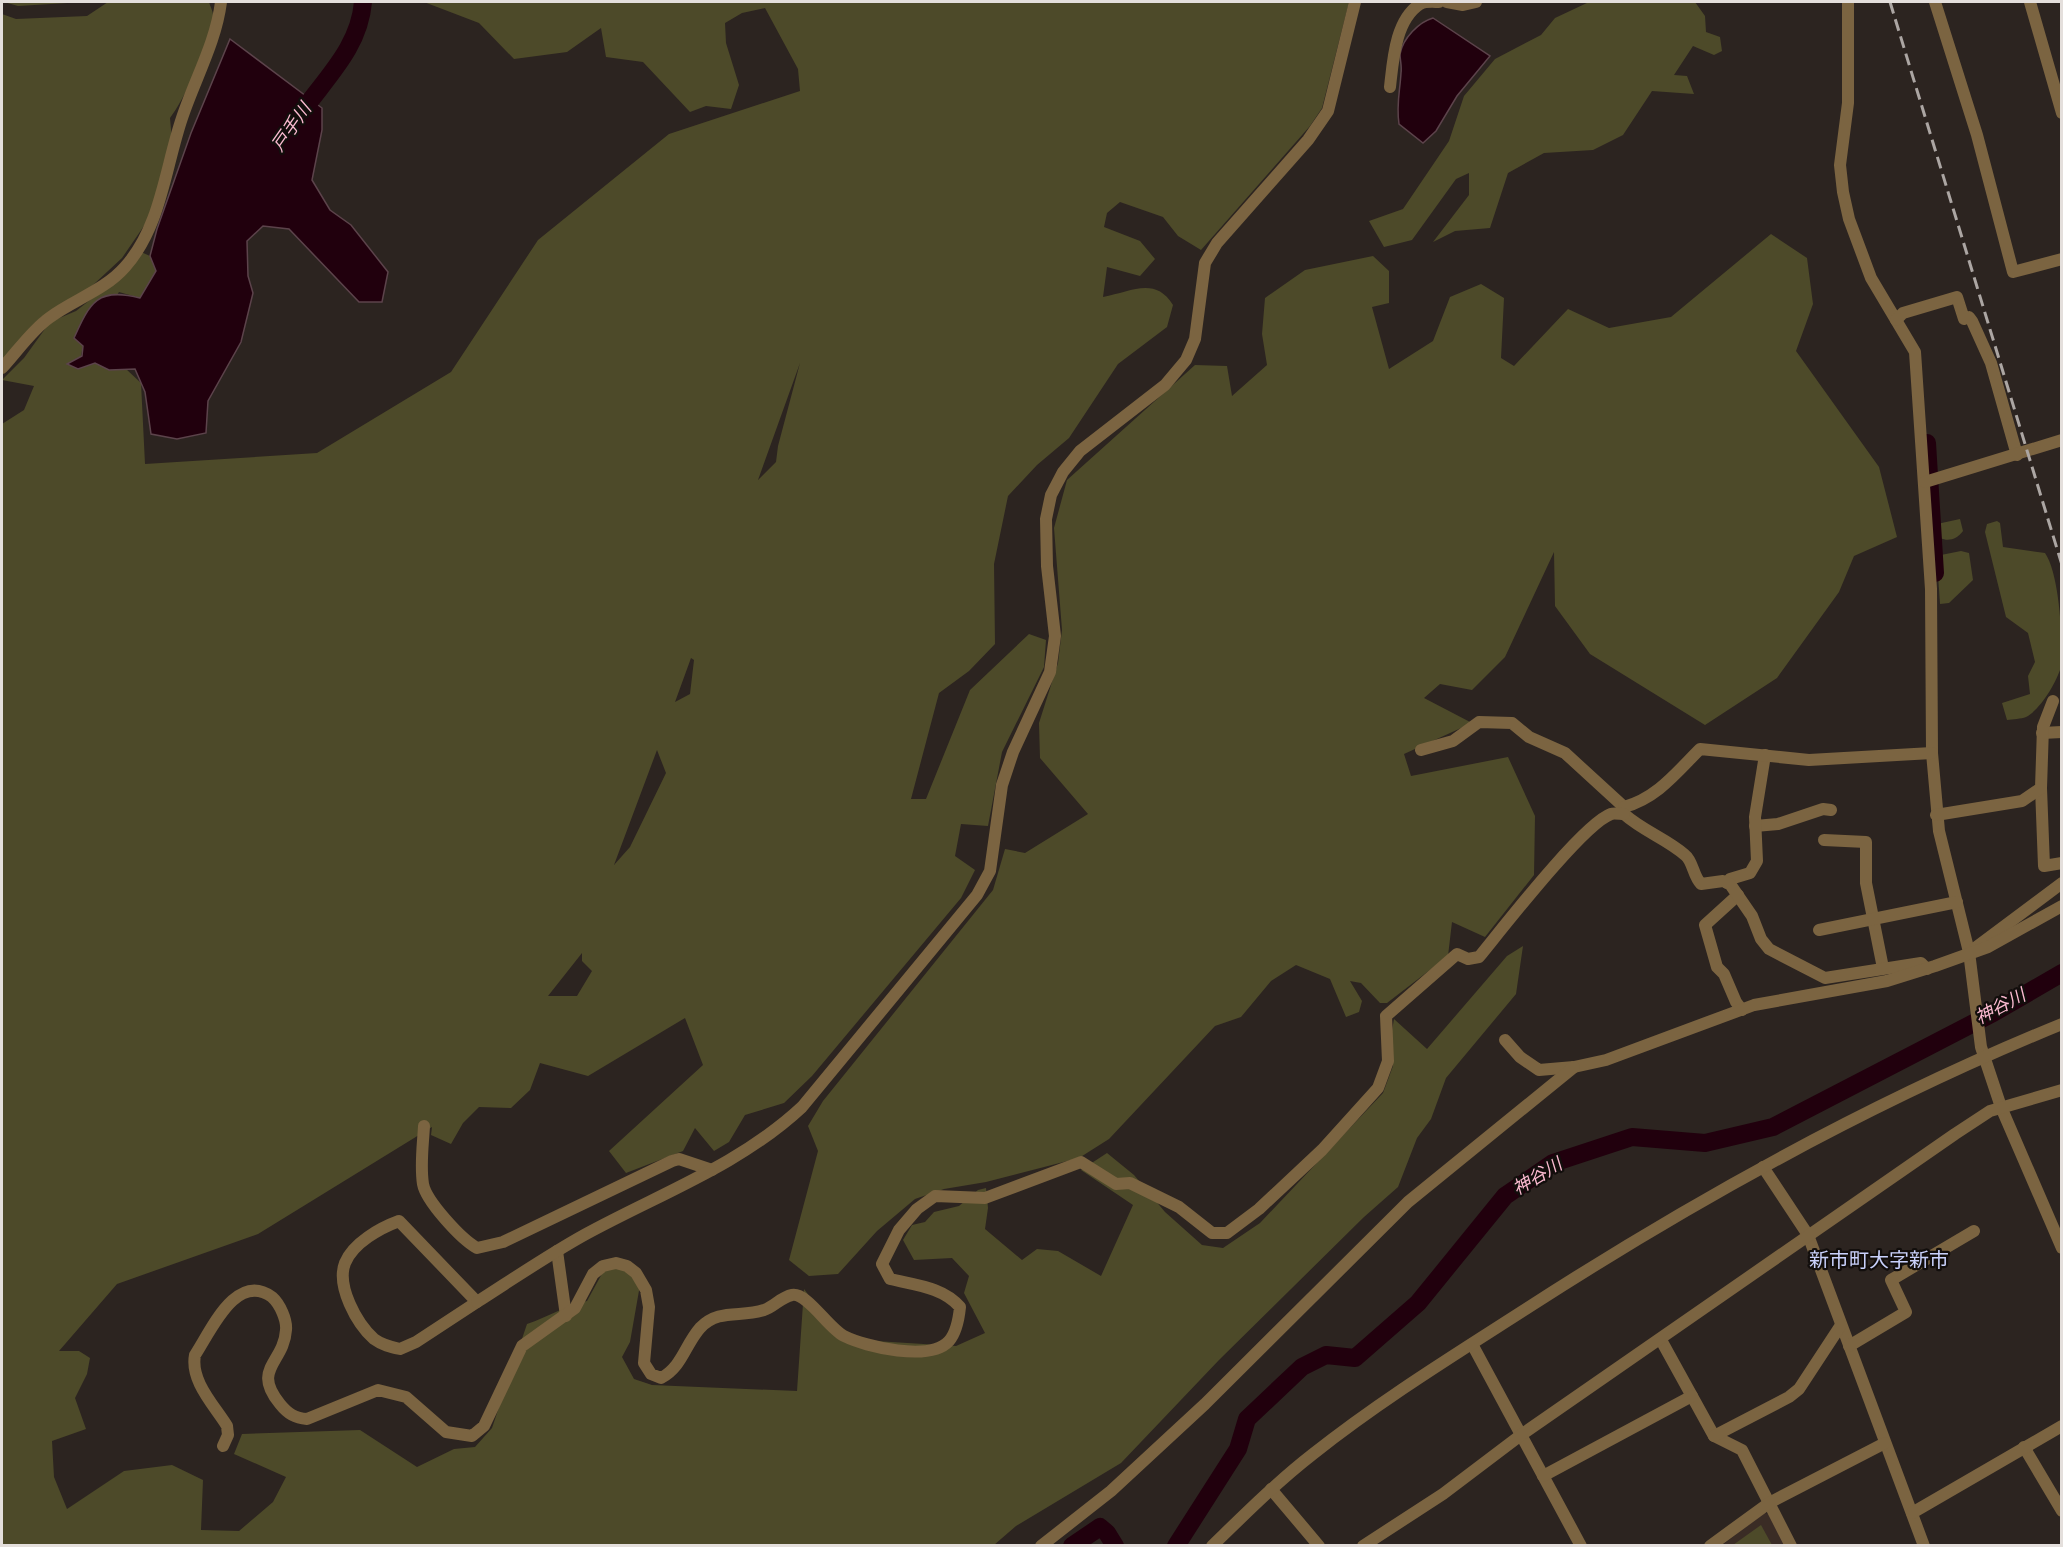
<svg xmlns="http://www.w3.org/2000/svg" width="2063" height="1547" viewBox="0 0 2063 1547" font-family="'PT Sans','Noto Sans JP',sans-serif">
<rect width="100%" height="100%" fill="#2c2420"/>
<!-- built -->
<polygon fill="#3a2c25" points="1764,1513 1770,1514 1786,1546 1721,1546"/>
<!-- green -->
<g fill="#4d4a29" fill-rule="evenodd">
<polygon points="4,2 84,2 18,6"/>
<path d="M108,2H209C210,6 213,11 213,15C215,34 183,103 170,118L172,141L148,220L122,258L79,298L41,317L2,363V14L16,19L87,16Z"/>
<path d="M424,2H1349L1322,108L1310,126L1201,250L1178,236L1163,217L1120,202L1107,213L1104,227L1140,241L1155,259L1140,276L1107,267L1103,297C1131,292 1155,276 1173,305L1167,327L1118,364L1069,438L1037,465L1008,496L994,564L995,644L969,671L939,693L911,799H926L970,690L1029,634L1046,640L1044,667L1002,752L988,826L961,824L955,856L975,870L961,898L812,1076L784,1103L745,1115L729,1142L714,1151L695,1128L683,1151L626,1173L609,1151L703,1065L685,1018L588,1076L540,1063L530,1090L511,1108L479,1107L463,1123L451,1144L431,1135L432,1127L258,1234L117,1284L59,1351H79L90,1358L87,1374L75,1398L86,1429L52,1441L54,1477L67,1509L124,1471L172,1465L203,1480L201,1530L239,1531L273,1502L286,1477L234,1454L242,1434L360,1430L417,1467L454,1449L475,1447L492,1428L527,1324C548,1317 566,1305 587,1301L604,1270L622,1260L640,1285L630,1342L622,1357L634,1379L652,1385L797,1391L804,1289L832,1326L859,1340L956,1346L985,1333L964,1293L969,1276L952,1258L914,1260L903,1240L912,1225L925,1222L934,1212L959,1206L978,1190L986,1188L988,1208L985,1229L1022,1260L1037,1249L1058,1251L1101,1276L1133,1205L1081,1170L1107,1153L1134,1175L1165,1212L1202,1245L1223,1248L1260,1223L1383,1093L1393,1066L1391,1036L1394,1019L1427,1049L1507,956L1523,946L1516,994L1446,1078L1431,1119L1417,1138L1398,1187L1364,1217L1219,1360L1121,1463L1016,1526L994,1545L2,1546V424L24,410L34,386L2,380L24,358L50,322L76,311L114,281L141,252L150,256L156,271L140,298L119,292L83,346L78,369L95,363L110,370L126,369L141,383L145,464L317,453L451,372L538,240L669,134L800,91L798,69L765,8L742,13L725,23L726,43L739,85L731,109L706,106L690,112L643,62L606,57L601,28L567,52L514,59L479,23ZM800,363L778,446L776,462L758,480ZM691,658L694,660L690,694L675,702ZM657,750L666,773L630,847L614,865ZM582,953V961L592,971L577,996H548Z"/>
<polygon points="1589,2 1695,2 1705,16 1706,32 1720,37 1722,51 1714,55 1693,46 1674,75 1687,76 1694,94 1652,91 1623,135 1593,150 1544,153 1508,173 1490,228 1455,231 1433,242 1469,195 1469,173 1456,179 1412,240 1384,247 1369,221 1403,209 1449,141 1464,96 1495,59 1541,35 1555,18"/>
<polygon points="1771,234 1807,258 1813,304 1796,351 1879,467 1897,537 1854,556 1839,592 1777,678 1705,725 1590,654 1555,606 1554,552 1505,657 1472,690 1440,684 1424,698 1472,723 1404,754 1411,776 1508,757 1535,816 1534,875 1485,937 1452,922 1448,956 1387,1003 1380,1003 1361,983 1350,981 1362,1001 1359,1012 1346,1017 1330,979 1296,965 1271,981 1241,1017 1215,1026 1109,1139 1079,1158 986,1182 944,1189 915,1199 877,1231 838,1274 809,1276 789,1260 818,1151 808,1126 823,1101 993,890 1005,849 1025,853 1088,814 1040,758 1039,723 1058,663 1062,630 1054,528 1067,480 1195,365 1227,366 1232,396 1267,365 1262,334 1265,298 1305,270 1373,256 1389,271 1389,303 1372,307 1389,369 1433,341 1450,297 1481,284 1504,298 1501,358 1514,366 1568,309 1609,328 1671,317"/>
<path d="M1960,519L1963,531C1957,539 1949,542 1940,538L1937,524Z"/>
<path d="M1997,521L2000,523L2003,547L2045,553C2060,575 2063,642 2061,667C2056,683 2041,709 2026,717C2021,719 2013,719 2007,720L2002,703L2030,694L2028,676L2035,662L2028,633L2006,617L1985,532L1987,524Z"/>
<polygon points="1961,551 1969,553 1973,580 1949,603 1940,604 1937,560 1941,555"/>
<polygon points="1761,1525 1772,1545 1733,1545"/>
</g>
<!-- water -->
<g fill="#21000d" stroke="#5c434b" stroke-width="1.5">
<path d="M1433,18L1490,56L1457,96L1436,131L1423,143L1399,124C1396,105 1400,91 1401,73C1402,66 1400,60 1400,54C1403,38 1419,22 1433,18Z"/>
<path d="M230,39L322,108V130L312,180L330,210L351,225L388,272L382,302H359L289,229L263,226L247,241L248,276L253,293L241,342L208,401L206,433L177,439L151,434L145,392L135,369L109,370L95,363L78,369L67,364L82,356L83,346L74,338C90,302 98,287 140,298L156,271L150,256L157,229L191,133Z"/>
</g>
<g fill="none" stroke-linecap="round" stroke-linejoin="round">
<!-- river -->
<g stroke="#21000d" stroke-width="18">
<path d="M297,119C323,80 359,50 363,2"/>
<polyline points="1927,443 1935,573"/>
<polyline points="1072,1546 1100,1527 1107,1533 1115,1546"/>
<polyline points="1176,1546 1238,1449 1247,1419 1302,1367 1326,1355 1355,1358 1418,1303 1505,1196 1553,1163 1632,1137 1705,1143 1773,1127 1993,1013 2062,973"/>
</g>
<!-- minor -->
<g stroke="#7b6441" stroke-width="12">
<polyline points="1447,2 1463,5 1476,2"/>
<polyline points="1848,2 1848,103 1840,165 1843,192 1849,219 1871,278 1915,352 1931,589 1932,753 1939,831 1969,952 1981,1047 2001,1107 2062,1248"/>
<polyline points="1935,2 1977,135 2013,272 2062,259"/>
<polyline points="2030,2 2062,113"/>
<path d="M1390,87C1393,61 1395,20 1420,4C1425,1 1433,2 1439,2"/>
<polyline points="1896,320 1903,313 1957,297 1964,319 1969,317 1972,321 1991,363 2017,455"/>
<path d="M2,368C17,352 31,331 49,318C73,300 105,290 125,267C161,227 165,168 182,118C195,79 216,42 221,2"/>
<polyline points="1925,482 2062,440"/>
<polyline points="2042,733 2062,732"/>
<polyline points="1421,750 1453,741 1479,722 1512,723 1529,737 1565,753 1624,807"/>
<polyline points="2041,788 2044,866 2062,863"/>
<polyline points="1936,815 2022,801 2041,788 2043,727 2053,701"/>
<polyline points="1755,826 1778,824 1823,809 1831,810"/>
<polyline points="1824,840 1866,842 1866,883 1883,968"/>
<polyline points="1727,883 1730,879 1750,873 1757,861 1755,817 1765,755"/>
<polyline points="1738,895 1705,925 1717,967 1724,974 1736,1002 1742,1010"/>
<polyline points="1819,930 1957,902"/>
<polyline points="1975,948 2062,883"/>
<path d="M1927,969L1921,963L1825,978L1769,949L1761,939L1752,916L1730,884L1723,881L1701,884C1693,876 1693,861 1685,855C1667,839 1643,831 1624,814V807C1657,798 1676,773 1700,749L1809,760L1932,753"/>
<polyline points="1505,1040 1520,1057 1539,1070 1574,1067 1606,1060 1754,1005 1887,981 1935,966 1988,947 2062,906"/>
<path d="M424,1126C423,1145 420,1165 423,1184C426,1201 461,1239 477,1248L503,1242L672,1161L679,1159L712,1170"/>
<polyline points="1763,1167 1808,1235 1924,1546"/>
<path d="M399,1221L477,1302L416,1342L400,1349C391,1347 382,1345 374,1339C357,1324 336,1286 345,1263C353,1243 380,1228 399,1221Z"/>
<polyline points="557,1251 566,1316"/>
<path d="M477,1302C513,1279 548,1255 586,1234C659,1194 740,1165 802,1107L977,895L990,871L1002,785L1013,752L1050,672L1055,636L1047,566L1046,519L1051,495L1063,472L1080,451L1165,385L1186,360L1195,339L1205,263L1217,243L1308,140L1328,111L1355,2"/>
<polyline points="1661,1340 1714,1436 1742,1450 1791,1546"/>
<polyline points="1472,1344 1581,1546"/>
<polyline points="1849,1346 1906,1312 1891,1280 1974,1231"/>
<polyline points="1714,1436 1789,1397 1799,1389 1841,1325"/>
<path d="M223,1446L228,1435L227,1426C214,1405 190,1381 195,1355C211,1331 236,1271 272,1297C280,1304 287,1320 286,1330C284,1363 251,1369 280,1404C288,1414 295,1418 307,1419L378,1390L406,1397L446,1432L472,1436L484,1426L522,1346L575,1308L593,1274L603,1266L616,1263L627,1266L636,1273L646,1290L649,1307L644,1363L651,1374L661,1378C682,1367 685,1345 700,1328C719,1308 741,1318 764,1310C774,1307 781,1297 792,1295C807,1292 828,1328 844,1336C866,1347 930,1362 949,1341C956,1333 959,1317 960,1307C943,1287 915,1285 890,1279L882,1264L899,1230L917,1209L935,1196L985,1198L1081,1162L1116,1184L1130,1183L1179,1207L1212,1233H1227L1259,1209L1322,1150L1378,1088L1388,1061L1386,1016L1457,954L1468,959L1479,957C1502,929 1583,824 1611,814C1614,813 1620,814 1624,814"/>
<polyline points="2024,1447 2062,1511"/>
<polyline points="1543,1476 1692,1396"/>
<polyline points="1271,1489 1319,1546"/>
<polyline points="1912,1513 2062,1426"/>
<polyline points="1041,1546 1111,1491 1205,1404 1408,1202 1574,1067"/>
<path d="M1212,1546C1245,1514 1277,1482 1313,1454C1381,1400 1456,1354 1529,1307C1698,1198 1875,1100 2062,1024"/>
<polyline points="1363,1546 1443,1494 1521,1435 1955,1134 1990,1111 2062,1090"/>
<polyline points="1710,1546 1769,1503 1885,1443"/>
</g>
<!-- rail -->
<polyline stroke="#aca6a3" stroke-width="3" stroke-dasharray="12 6" stroke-linecap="butt" points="1890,2 2062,565"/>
</g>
<g text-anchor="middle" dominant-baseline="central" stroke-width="4.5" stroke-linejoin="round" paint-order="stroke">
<!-- water labels -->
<g font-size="18" font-style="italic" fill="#fbbad0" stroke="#120e0c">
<text transform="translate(291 127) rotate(-55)">戸手川</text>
<text transform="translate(2000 1006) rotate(-28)">神谷川</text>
<text transform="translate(1537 1176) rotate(-31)">神谷川</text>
</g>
<!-- quarter labels -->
<g font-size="20" fill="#c9d1fc" stroke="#120e0c">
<text x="1879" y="1260">新市町大字新市</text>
</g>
</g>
<!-- border -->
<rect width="2063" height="1547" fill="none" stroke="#e4dfdc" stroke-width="6"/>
</svg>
